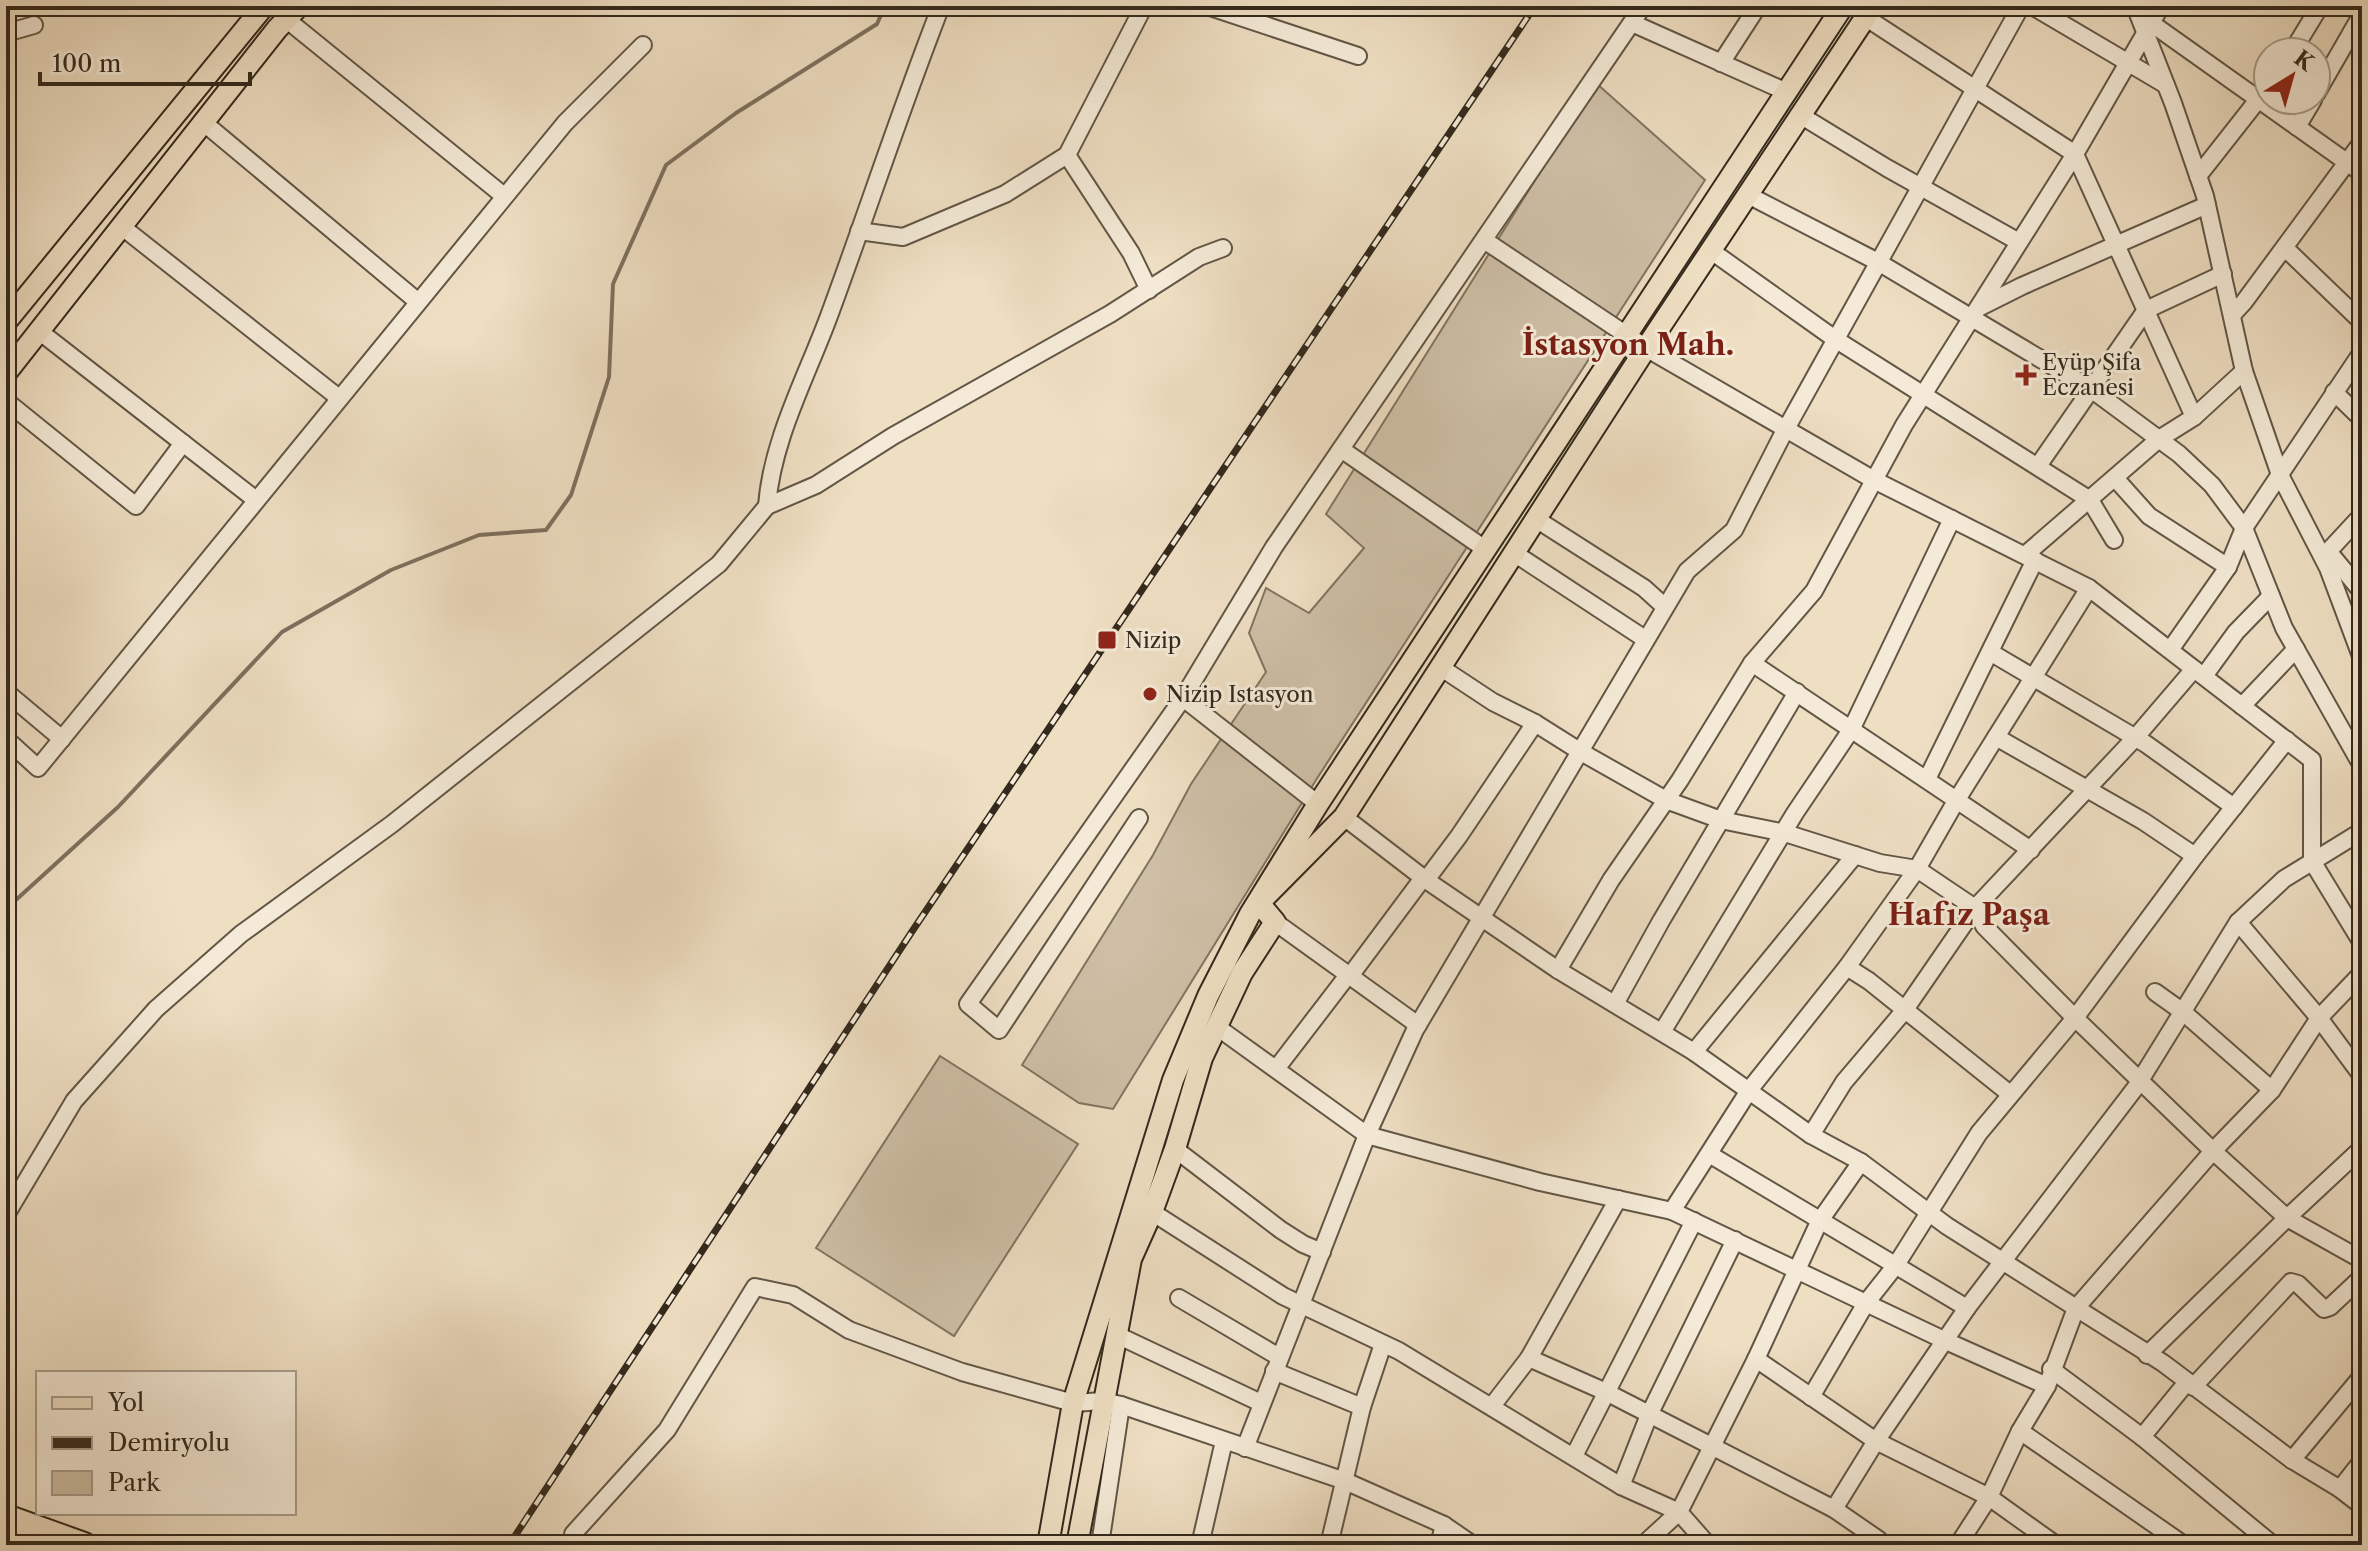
<svg xmlns="http://www.w3.org/2000/svg" width="2368" height="1551" viewBox="0 0 2368 1551" font-family="'Libre Caslon Text',serif">
<rect width="100%" height="100%" fill="#eedec2"/>
<filter id="stains"><feTurbulence type="fractalNoise" baseFrequency=".0025" numOctaves="4"/><feColorMatrix values="0 0 0 0 .2 0 0 0 0 .09 0 0 0 0 .02 0 0 0 .5 -.17"/></filter>
<radialGradient id="worn" r=".72"><stop offset=".6" stop-color="#630" stop-opacity="0"/><stop offset="1" stop-color="#630" stop-opacity=".3"/></radialGradient>
<!-- green -->
<g fill="#cebfa6" stroke="#807461" stroke-width="2">
<polygon points="1596,83 1705,180 1316,780 1113,1109 1079,1103 1022,1065 1153,855 1191,784 1266,672 1249,633 1266,588 1309,613 1364,548 1326,514"/>
<polygon points="940,1056 1078,1144 954,1336 816,1248"/>
</g>
<g fill="none" stroke-linecap="round" stroke-linejoin="round">
<!-- stream -->
<polyline stroke="#7d705e" stroke-width="4" points="6,909 118,807 282,632 391,570 479,535 546,530 571,495 609,377 613,284 666,165 736,113 877,24 885,6"/>
<defs>
<g id="minor">
<polyline points="1207,6 1358,56"/>
<polyline points="2032,6 2166,85"/>
<polyline points="2135,6 2173,103 2205,196 2244,371 2280,475 2328,568 2362,659"/>
<polyline points="1865,17 2075,154 2194,417"/>
<polyline points="286,19 504,196"/>
<polyline points="1632,23 1787,92"/>
<polyline points="2151,23 2362,173"/>
<polyline points="6,33 34,25"/>
<polyline points="2292,52 2320,6"/>
<polyline points="1721,63 1758,6"/>
<polyline points="2316,94 2362,14"/>
<polyline points="1800,115 1887,168 2019,242"/>
<polyline points="203,122 417,301"/>
<polyline points="2297,127 2313,100"/>
<polyline points="1067,155 1131,253 1149,290"/>
<polyline points="2198,176 2268,87"/>
<polyline points="1748,195 1878,262 2091,389 2179,454 2212,485 2244,528 2284,628 2362,766"/>
<polyline points="121,226 339,398"/>
<polyline points="859,231 903,237 1005,194 1067,155 1144,6"/>
<polyline points="1484,240 1646,348 1874,480 2089,588 2312,760 2312,861 2362,943"/>
<polyline points="2285,248 2362,322"/>
<polyline points="1710,250 1835,339 2090,500 2114,540"/>
<polyline points="1978,308 2022,286 2207,205"/>
<polyline points="2232,315 2244,302 2362,142"/>
<polyline points="39,331 256,500"/>
<polyline points="2334,392 2362,419"/>
<polyline points="6,401 136,506 183,443"/>
<polyline points="1341,449 1485,549"/>
<polyline points="2038,466 2146,310 2223,274"/>
<polyline points="2115,478 2149,516 2228,567"/>
<path d="M767,506C772,440 806,378 829,316C867,213 901,108 941,6"/>
<polyline points="1536,519 1644,588 1665,607"/>
<polyline points="2328,551 2362,592"/>
<polyline points="1514,553 1645,639"/>
<polyline points="2025,555 2159,439 2194,417 2244,371"/>
<polyline points="2323,557 2362,515"/>
<polyline points="2170,650 2228,567 2244,528 2362,352"/>
<polyline points="1990,652 2146,744 2234,807"/>
<polyline points="1752,663 2031,850"/>
<polyline points="1440,667 1493,702 1535,723 1581,752 1666,800 1721,820 1785,833 1880,863 1917,869 1975,908 1984,926 2075,1018 2213,1151 2287,1218 2362,1260"/>
<polyline points="2204,676 2236,632 2271,596"/>
<polyline points="6,692 62,739"/>
<polyline points="1183,698 1318,804"/>
<polyline points="2242,706 2296,649"/>
<polyline points="1996,737 2143,821 2195,856"/>
<polyline points="6,739 38,768 565,123 643,45"/>
<polyline points="1927,779 2035,560"/>
<polyline points="1344,817 1426,880 1558,970 1694,1052 1811,1135 1861,1162 1947,1226 2163,1363 2292,1460 2340,1489 2362,1506"/>
<polyline points="1139,818 999,1030 968,1004 1183,698 1274,547 1643,6"/>
<polyline points="1426,880 1459,836 1535,723"/>
<polyline points="1275,922 1418,1025"/>
<polyline points="2238,922 2319,1018 2362,1076"/>
<polyline points="1847,967 1869,981 2010,1094"/>
<polyline points="1558,970 1611,880 1680,780 1752,663 1814,591 1904,425 2075,154 2161,6"/>
<polyline points="1350,976 1423,878"/>
<polyline points="2155,992 2183,1012 2272,1090"/>
<polyline points="1615,1004 1661,921 1797,692"/>
<polyline points="1217,1027 1367,1135 1540,1182 1672,1211 1946,1341 2047,1386"/>
<polyline points="1662,1032 1795,813 1851,730 1952,519"/>
<polyline points="1694,1052 1855,855"/>
<polyline points="1276,1069 1348,975"/>
<polyline points="1811,1135 1844,1082 1904,1011 1975,908 2135,738 2194,669"/>
<polyline points="1175,1149 1281,1230 1303,1244 1322,1252"/>
<polyline points="1709,1154 1967,1308"/>
<polyline points="1672,1211 1750,1089 1847,967 1917,869 1956,801 2089,588"/>
<polyline points="1152,1212 1283,1296 1399,1351 1621,1486 1679,1512 1708,1545"/>
<polyline points="6,1215 74,1101 156,1009 241,934 392,824 719,564 767,506 816,485 893,436 1110,314 1199,257 1223,248"/>
<polyline points="1179,1298 1279,1357"/>
<polyline points="1117,1335 1261,1403"/>
<polyline points="2147,1355 2287,1218 2362,1148"/>
<polyline points="1529,1358 1606,1392 1834,1509 1879,1540 1882,1545"/>
<polyline points="1756,1359 1876,1441 1989,1497 2056,1545"/>
<polyline points="2051,1369 2142,1437 2273,1545"/>
<polyline points="1274,1371 1362,1407"/>
<polyline points="2193,1387 2291,1282 2298,1284 2324,1309 2330,1307 2362,1277"/>
<polyline points="1811,1397 1866,1303 1896,1265 1979,1133 2075,1018 2195,856 2287,740"/>
<polyline points="1492,1406 1529,1358 1618,1199"/>
<polyline points="2020,1431 2184,1545"/>
<polyline points="2142,1437 2187,1382"/>
<polyline points="1245,1448 1367,1135 1415,1030 1687,571 1734,530 1782,436 2021,6"/>
<polyline points="1574,1456 1694,1221"/>
<polyline points="2292,1460 2362,1376"/>
<polyline points="1621,1486 1649,1415 1735,1240"/>
<polyline points="2340,1489 2362,1461"/>
<polyline points="1834,1509 1876,1441 1967,1308 2136,1087 2238,922 2284,879 2362,831"/>
<polyline points="573,1534 667,1430 755,1287 793,1295 849,1330 962,1372 1073,1403 1103,1401 1121,1405 1345,1481 1444,1525 1473,1545"/>
<polyline points="1100,1545 1121,1405"/>
<polyline points="1200,1545 1224,1441"/>
<polyline points="1329,1545 1362,1407 1383,1344"/>
<polyline points="1439,1545 1444,1525"/>
<polyline points="1643,1545 1679,1512 1756,1359 1819,1222 1861,1162"/>
<polyline points="1958,1545 1989,1497 2020,1431 2047,1386 2076,1308 2213,1151 2272,1090 2319,1018 2362,973"/>
<polyline points="2359,1545 2362,1543"/>
</g>
<g id="major">
<polyline points="6,322 264,6"/>
<polyline points="6,373 277,29 299,6"/>
<polyline points="1048,1545 1073,1403 1173,1080 1208,996 1250,914 1318,804 1843,6"/>
<polyline points="1077,1545 1131,1259 1152,1212 1175,1149 1202,1058 1242,973 1275,922 1259,903 1344,817 1646,348 1873,6"/>
</g>
<polyline id="highway" points="6,1517 84,1545"/>
</defs>
<!-- minor casing -->
<use href="#minor" stroke="#625646" stroke-width="20"/>
<!-- major casing -->
<use href="#major" stroke="#33291c" stroke-width="24"/>
<!-- highway casing -->
<use href="#highway" stroke="#33291c" stroke-width="28"/>
<!-- minor -->
<use href="#minor" stroke="#f4ead7" stroke-width="16"/>
<!-- major -->
<use href="#major" stroke="#eedec2" stroke-width="20"/>
<!-- highway -->
<use href="#highway" stroke="#eedec2" stroke-width="24"/>
<defs>
<polyline id="rail" points="509,1545 913,930 1535,6"/>
</defs>
<!-- rail casing -->
<use href="#rail" stroke="#33291c" stroke-width="7"/>
<!-- rail -->
<use href="#rail" stroke="#f4ead7" stroke-width="4" stroke-dasharray="12" stroke-linecap="butt"/>
</g>
<!-- markers -->
<g fill="#8f2418" stroke="#f4ead7" stroke-width="3">
<path d="M2022 363h8v8h8v8h-8v8h-8v-8h-8v-8h8z"/>
<rect x="1097" y="630" width="20" height="20" rx="4"/>
<circle cx="1150" cy="694" r="8"/>
</g>
<g text-anchor="middle" dominant-baseline="central" stroke-width="6" stroke-linejoin="round" paint-order="stroke">
<!-- poi labels -->
<g font-size="22" fill="#33291c" stroke="#f4ead7" text-anchor="start">
<text x="2042" y="362">Eyüp Şifa<tspan x="2042" dy="25">Eczanesi</tspan></text>
<text x="1125" y="640">Nizip</text>
<text x="1166" y="694">Nizip Istasyon</text>
</g>
<!-- district labels -->
<g font-size="30" font-weight="bold" fill="#7a1f14" stroke="#f4ead7">
<text x="1628" y="344">İstasyon Mah.</text>
<text x="1969" y="914">Hafız Paşa</text>
</g>
</g>
<!-- margin -->
<rect width="2368" height="1551" fill="none" stroke="#eedec2" stroke-width="32"/>
<rect x="8" y="8" width="2352" height="1535" fill="none" stroke="#33291c" stroke-width="4"/>
<rect x="16" y="16" width="2336" height="1519" fill="none" stroke="#33291c" stroke-width="2"/>
<!-- legend -->
<rect x="36" y="1371" width="260" height="144" fill="#f4ead7" stroke="#a79d8c" stroke-width="2"/>
<rect x="52" y="1397" width="40" height="12" fill="#eedec2" stroke="#a79d8c" stroke-width="2"/>
<text x="108" y="1411" font-size="24" fill="#33291c">Yol</text>
<rect x="52" y="1437" width="40" height="12" fill="#33291c" stroke="#a79d8c" stroke-width="2"/>
<text x="108" y="1451" font-size="24" fill="#33291c">Demiryolu</text>
<rect x="52" y="1471" width="40" height="24" fill="#cebfa6" stroke="#a79d8c" stroke-width="2"/>
<text x="108" y="1491" font-size="24" fill="#33291c">Park</text>
<!-- north arrow -->
<g transform="translate(2292 76) rotate(37)"><circle r="38" fill="#f4ead7" stroke="#a79d8c" stroke-width="2"/>
<path d="M0-6L14 30L0 20L-14 30Z" fill="#8f2418"/>
<text y="-12" font-size="22" font-weight="bold" text-anchor="middle" fill="#33291c">K</text>
</g>
<!-- scale -->
<path d="M40 72v12h210v-12" fill="none" stroke="#33291c" stroke-width="4"/>
<text x="52" y="72" font-size="24" fill="#33291c" stroke="#f4ead7" stroke-width="6" paint-order="stroke">100 m</text>
<rect width="100%" height="100%" filter="url(#stains)"/>
<rect width="100%" height="100%" fill="url(#worn)"/>
</svg>
